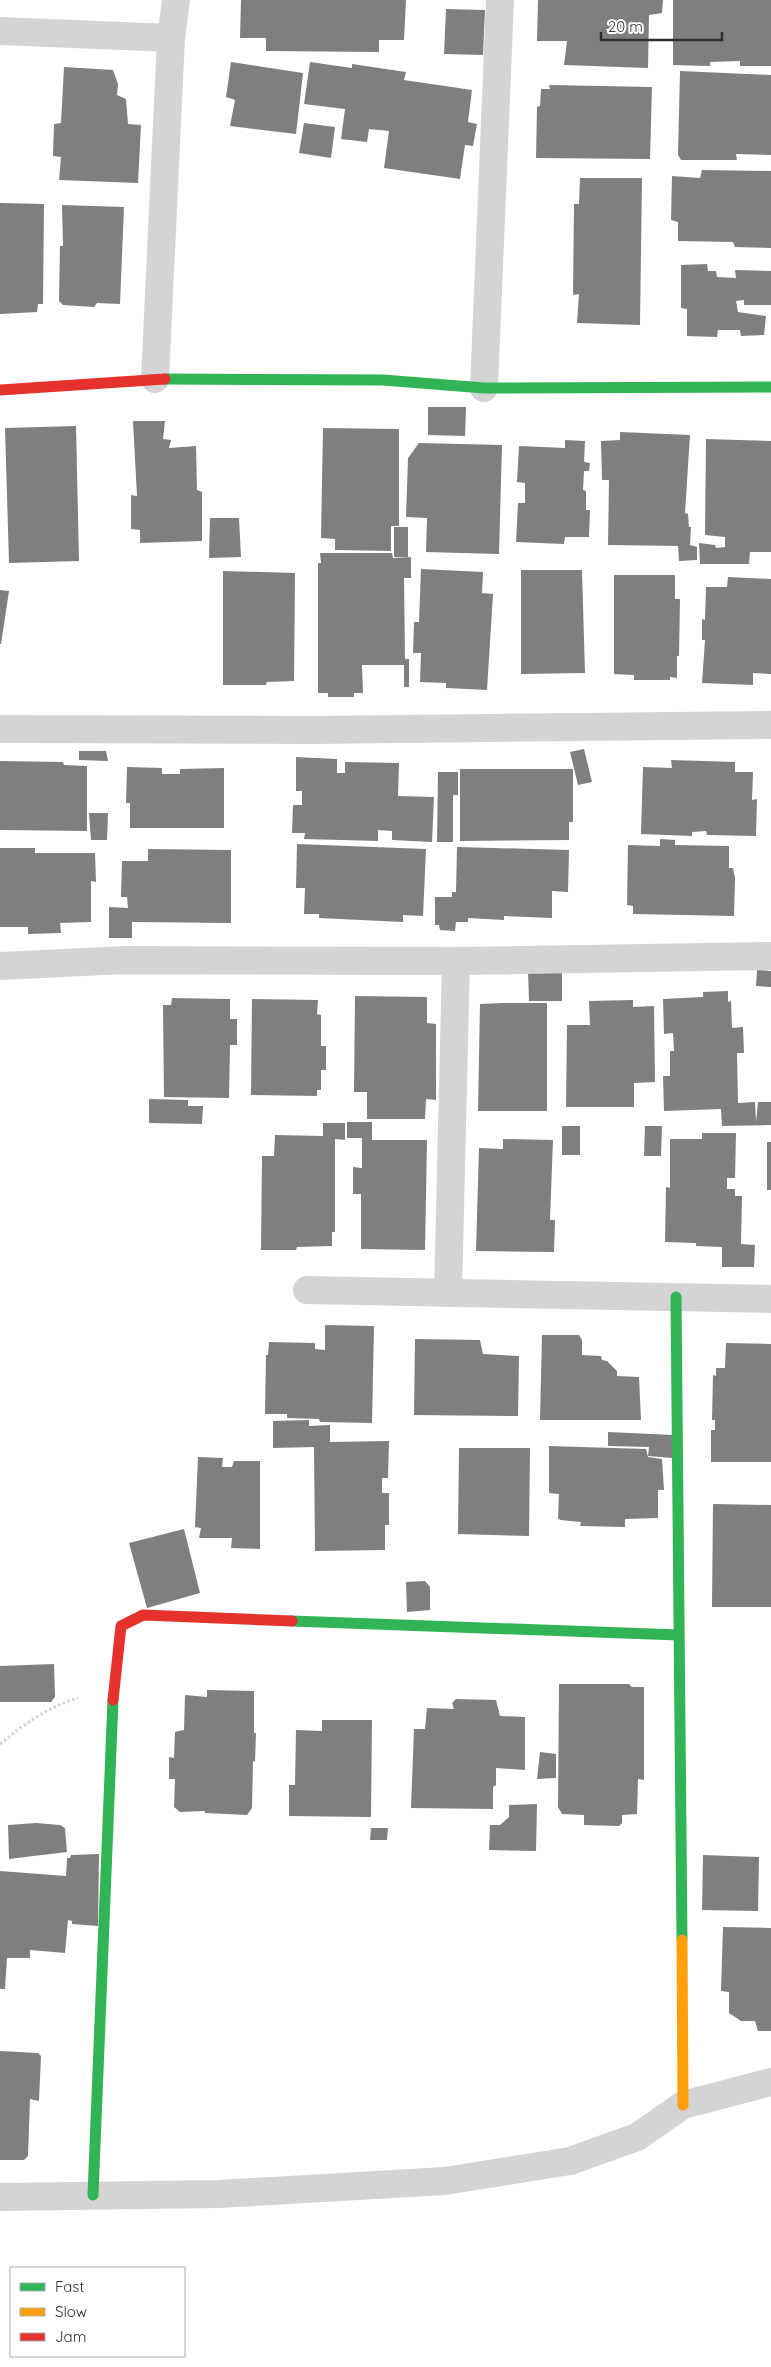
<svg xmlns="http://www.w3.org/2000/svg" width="771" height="2367" viewBox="0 0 771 2367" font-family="Quicksand,sans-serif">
<rect width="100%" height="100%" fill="#fff"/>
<!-- building -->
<g fill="#7f7f7f">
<polygon points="241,0 406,0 404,40 379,40 379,52 266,51 266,38 240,38"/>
<polygon points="538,0 663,0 662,13 649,15 648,68 564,65 567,41 537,41"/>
<polygon points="673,0 771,0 771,66 740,66 740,61 710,62 710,66 673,65"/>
<polygon points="446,9 485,10 483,55 444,54"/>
<polygon points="231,62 303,73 296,134 230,126 235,100 226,97"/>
<polygon points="310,62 352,68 352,64 406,72 404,80 472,90 468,122 477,124 473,146 465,145 460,179 384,168 389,131 369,129 367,142 341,139 345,109 304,104"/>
<polygon points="64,67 113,70 118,84 117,95 126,99 128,124 141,125 138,183 59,180 61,157 53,156 54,124 61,123"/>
<polygon points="680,71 771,75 771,155 736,154 737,160 681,160 678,155"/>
<polygon points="549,85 652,87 650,159 536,158 537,107 540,106 541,89 550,89"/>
<polygon points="304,123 335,127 331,158 299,153"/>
<polygon points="702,170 771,171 771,248 735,247 733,242 678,241 678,222 671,220 672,176 700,178"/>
<polygon points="580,178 642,178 640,325 577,323 579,294 573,295 574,204 579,204"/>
<polygon points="0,203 44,204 43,304 38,304 37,312 0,314"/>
<polygon points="62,205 124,207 120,304 97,303 94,307 63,305 59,301 60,246 63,246"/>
<polygon points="707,264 708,271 716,271 717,277 736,278 735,270 771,271 771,305 744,305 744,300 736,301 738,312 766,316 764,335 741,336 740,330 718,330 717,337 687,336 687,309 681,308 681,265"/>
<polygon points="428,407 466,407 465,436 428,435"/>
<polygon points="133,421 165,421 163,439 171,440 169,448 196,446 197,490 202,492 202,541 140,543 140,530 131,529 131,495 137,496"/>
<polygon points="76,426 79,561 9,563 5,428"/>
<polygon points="323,428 399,429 399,526 391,526 391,551 335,550 335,539 321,538"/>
<polygon points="620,432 690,435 685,513 688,514 689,527 691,527 690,545 697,547 697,560 679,561 678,546 608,545 609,480 602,480 601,441 620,440"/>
<polygon points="706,439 771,441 771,552 750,552 749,564 700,564 699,543 715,545 716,548 725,547 725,537 705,535"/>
<polygon points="565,440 585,441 584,462 590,463 589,471 584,471 583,490 586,491 586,510 590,510 589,537 565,537 564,544 516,542 518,503 525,503 525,483 517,482 519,446 565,448"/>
<polygon points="419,443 502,445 499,554 426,552 427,518 406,517 408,458"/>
<polygon points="210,518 239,518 241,557 209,558"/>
<rect x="394" y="527" width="14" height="30"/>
<polygon points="320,553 392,553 393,558 411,557 411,578 404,578 405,659 409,659 409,687 404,687 404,665 362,665 363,693 354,693 354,697 328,697 328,693 318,693 318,563 321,563"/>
<polygon points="421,569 483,572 482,593 493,594 487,690 446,688 446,683 420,682 421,653 413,653 414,622 419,622"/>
<polygon points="521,570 582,570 585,673 521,674"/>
<polygon points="223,571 295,573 294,681 267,682 266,685 223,685"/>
<polygon points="614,575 675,575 675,599 680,599 679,656 677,656 677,678 670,677 670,680 634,680 634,675 614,674"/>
<polygon points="728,577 771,579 771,674 753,673 753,685 702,683 705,640 702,640 702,619 705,620 706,587 727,587"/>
<polygon points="0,590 9,591 1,644 0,644"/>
<polygon points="584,749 592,782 578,785 570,752"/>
<polygon points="79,751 106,751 108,761 79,760"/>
<polygon points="296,757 337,759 337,773 345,773 345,762 399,763 398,796 434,797 432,842 392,840 392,831 378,830 378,841 304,839 305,833 292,833 293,805 302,805 302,791 296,791"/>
<polygon points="671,760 735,762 735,772 753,772 752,800 757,799 756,836 707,835 706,831 692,832 692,836 641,834 643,767 672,768"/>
<polygon points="0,761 63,762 64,765 87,766 87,831 0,830"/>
<polygon points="127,767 162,768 162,774 180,774 180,769 224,768 224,828 130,828 130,803 126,803"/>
<polygon points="460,769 573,769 573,822 569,822 569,840 460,841"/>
<polygon points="438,772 458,772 458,795 453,795 453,842 437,842"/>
<polygon points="89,813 108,813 107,840 91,840"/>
<polygon points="660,839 675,840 675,845 729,846 729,868 733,868 735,878 734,916 633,914 633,906 627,905 628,845 660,846"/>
<polygon points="297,844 426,849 423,916 403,915 403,922 319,918 319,914 304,914 305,888 296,888"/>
<polygon points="457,847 569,850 568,892 552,891 552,918 504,916 504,920 468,918 468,922 456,922 455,931 440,930 439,925 435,925 435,897 452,897 452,892 456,892"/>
<polygon points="0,848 35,848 35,853 95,853 96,882 91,881 91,922 60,923 61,933 28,934 28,927 0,927"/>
<polygon points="148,849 231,850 231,923 132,922 132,938 109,938 109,907 128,908 127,897 121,897 122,861 148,861"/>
<polygon points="757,970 771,971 771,987 756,986"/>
<polygon points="528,971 562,971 562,1001 529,1001"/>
<polygon points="728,991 728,1002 731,1001 732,1028 743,1027 744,1053 737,1053 738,1103 755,1102 756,1122 758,1102 771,1102 771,1125 722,1126 721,1109 664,1111 663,1076 670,1076 670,1051 674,1051 673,1033 664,1034 663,999 703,997 703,992"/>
<polygon points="355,996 427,997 427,1023 436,1024 436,1100 426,1099 425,1119 367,1119 367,1092 354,1092"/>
<polygon points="172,998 230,999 230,1019 237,1019 237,1045 230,1045 229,1098 164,1097 163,1005 171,1005"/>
<polygon points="252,999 318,1000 317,1014 321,1015 321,1046 326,1046 326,1070 321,1070 321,1090 317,1090 317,1096 251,1095"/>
<polygon points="633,1000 633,1007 654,1006 655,1082 634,1083 634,1107 566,1107 567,1025 590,1025 589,1001"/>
<polygon points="503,1003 547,1003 547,1111 478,1111 480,1004"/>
<polygon points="149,1099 188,1100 188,1106 203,1106 202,1124 149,1123"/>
<polygon points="347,1122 372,1122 372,1140 427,1140 425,1250 361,1249 361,1194 353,1194 353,1167 362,1168 362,1138 347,1138"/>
<polygon points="323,1123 345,1123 345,1140 335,1139 335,1232 332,1232 332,1246 297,1247 296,1250 261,1250 262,1156 274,1156 275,1135 323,1136"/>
<rect x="562" y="1126" width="18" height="29"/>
<polygon points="645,1126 662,1126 661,1156 644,1156"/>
<polygon points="702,1133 736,1133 735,1178 727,1178 727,1189 735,1189 735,1196 742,1196 741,1244 755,1245 754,1267 722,1267 722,1247 696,1246 696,1243 665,1242 666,1187 670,1188 670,1139 702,1139"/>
<polygon points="503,1139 553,1140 550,1220 555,1220 554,1252 476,1251 479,1148 503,1149"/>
<rect x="767" y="1142" width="4" height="48"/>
<polygon points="325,1325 374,1326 372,1423 320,1422 319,1419 287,1418 287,1414 265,1414 266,1355 268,1355 269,1342 315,1343 315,1349 325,1350"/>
<polygon points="542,1335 579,1335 582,1340 582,1355 601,1356 602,1360 607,1361 617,1371 617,1376 639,1377 641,1420 540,1420"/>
<polygon points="415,1339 480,1340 483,1354 519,1356 518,1416 414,1415"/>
<polygon points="726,1343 771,1344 771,1462 711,1462 711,1430 715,1430 715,1420 712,1420 713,1375 716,1376 716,1368 725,1368"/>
<polygon points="309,1420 309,1426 330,1425 330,1442 389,1441 388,1478 382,1478 382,1493 389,1493 389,1525 385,1525 385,1550 315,1551 314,1447 273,1448 273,1421"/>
<polygon points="608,1432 673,1435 672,1458 648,1456 649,1447 608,1446"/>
<polygon points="549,1446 646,1449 648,1457 662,1459 664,1490 658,1490 658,1518 625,1519 625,1527 580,1526 581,1522 560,1520 558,1518 559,1494 549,1493"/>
<polygon points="459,1448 530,1448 529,1536 458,1534"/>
<polygon points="198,1457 223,1458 222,1467 232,1467 234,1461 260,1461 260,1549 231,1548 232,1538 199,1538 201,1528 195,1527"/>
<polygon points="713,1504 771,1505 771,1607 712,1607"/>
<polygon points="184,1529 200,1593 147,1608 129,1543"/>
<polygon points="425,1581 430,1587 430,1610 407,1612 406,1582"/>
<polygon points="54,1664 55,1697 51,1702 0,1702 0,1666"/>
<polygon points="559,1684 629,1684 632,1687 644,1687 644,1780 638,1779 637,1814 622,1815 622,1823 619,1826 584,1825 584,1815 562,1814 558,1807"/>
<polygon points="207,1690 254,1691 254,1733 256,1733 255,1762 253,1761 252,1808 247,1815 205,1813 205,1811 180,1812 174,1807 175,1779 169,1779 169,1757 174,1758 175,1732 184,1730 185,1695 207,1697"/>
<polygon points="456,1699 496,1700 500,1716 525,1717 525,1770 496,1768 496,1785 493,1787 493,1809 411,1808 414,1729 425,1729 427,1708 454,1709 452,1703"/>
<polygon points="322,1720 372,1720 371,1817 289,1816 289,1785 295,1785 296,1730 322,1731"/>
<polygon points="540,1752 556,1754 556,1778 537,1779"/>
<polygon points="537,1804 536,1851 489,1850 490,1825 500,1825 509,1817 509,1805"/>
<polygon points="36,1823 60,1825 65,1828 67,1852 9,1859 8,1825"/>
<polygon points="371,1828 388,1828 387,1840 370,1840"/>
<polygon points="99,1854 98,1926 72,1924 72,1921 68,1920 65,1953 30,1950 30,1958 7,1958 5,1989 0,1989 0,1871 66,1876 67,1858 70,1858 71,1855"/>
<polygon points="703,1855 759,1857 758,1911 702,1910"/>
<polygon points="723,1927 771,1928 771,2031 758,2031 755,2021 741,2021 729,2013 729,1992 721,1991"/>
<polygon points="0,2051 38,2053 41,2056 39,2101 30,2099 28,2156 24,2160 0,2160"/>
</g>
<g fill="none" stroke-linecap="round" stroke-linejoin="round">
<!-- path -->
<path stroke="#d4d4d4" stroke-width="3" stroke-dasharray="2.5 2.5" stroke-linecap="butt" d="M0,1744C24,1724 48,1707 78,1698"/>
<!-- street -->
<g stroke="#d4d4d4" stroke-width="28">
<polyline points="0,31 171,38"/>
<polyline points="155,379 171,38 176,0"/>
<polyline points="484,388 500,0"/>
<polyline points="0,729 312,730 771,725"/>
<polyline points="0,966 125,960 456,961 771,956"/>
<polyline points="307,1290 771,1299"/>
<polyline points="448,1293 456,961"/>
<polyline points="0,2197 219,2194 445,2181 570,2161 637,2137 683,2105 771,2082"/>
</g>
<!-- fast -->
<g stroke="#30b455" stroke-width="11">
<polyline points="165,379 383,380 484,388 771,387"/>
<polyline points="676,1297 682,1940"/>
<polyline points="292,1621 678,1635"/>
<polyline points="93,2195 113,1700"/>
</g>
<!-- slow -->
<polyline stroke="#ff9f0a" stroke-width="11" points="682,1940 683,2105"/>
<!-- jam -->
<g stroke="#e5322d" stroke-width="11">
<polyline points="0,390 165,379"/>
<polyline points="113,1700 121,1626 143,1615 292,1621"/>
</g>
</g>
<!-- legend -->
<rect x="10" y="2267" width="175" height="90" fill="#ffffff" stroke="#acacac"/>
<rect x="20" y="2283" width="25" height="8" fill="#30b455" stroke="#acacac"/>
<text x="55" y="2292" font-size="15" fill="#2f2f2f">Fast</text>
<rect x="20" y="2308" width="25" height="8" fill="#ff9f0a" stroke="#acacac"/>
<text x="55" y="2317" font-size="15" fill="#2f2f2f">Slow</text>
<rect x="20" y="2333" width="25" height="8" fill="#e5322d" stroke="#acacac"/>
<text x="55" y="2342" font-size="15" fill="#2f2f2f">Jam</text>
<!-- scale -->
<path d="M601 32v8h121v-8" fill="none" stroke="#2f2f2f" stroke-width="2.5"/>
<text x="608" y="32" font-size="15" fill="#2f2f2f" stroke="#ffffff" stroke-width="4" paint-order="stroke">20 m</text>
</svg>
